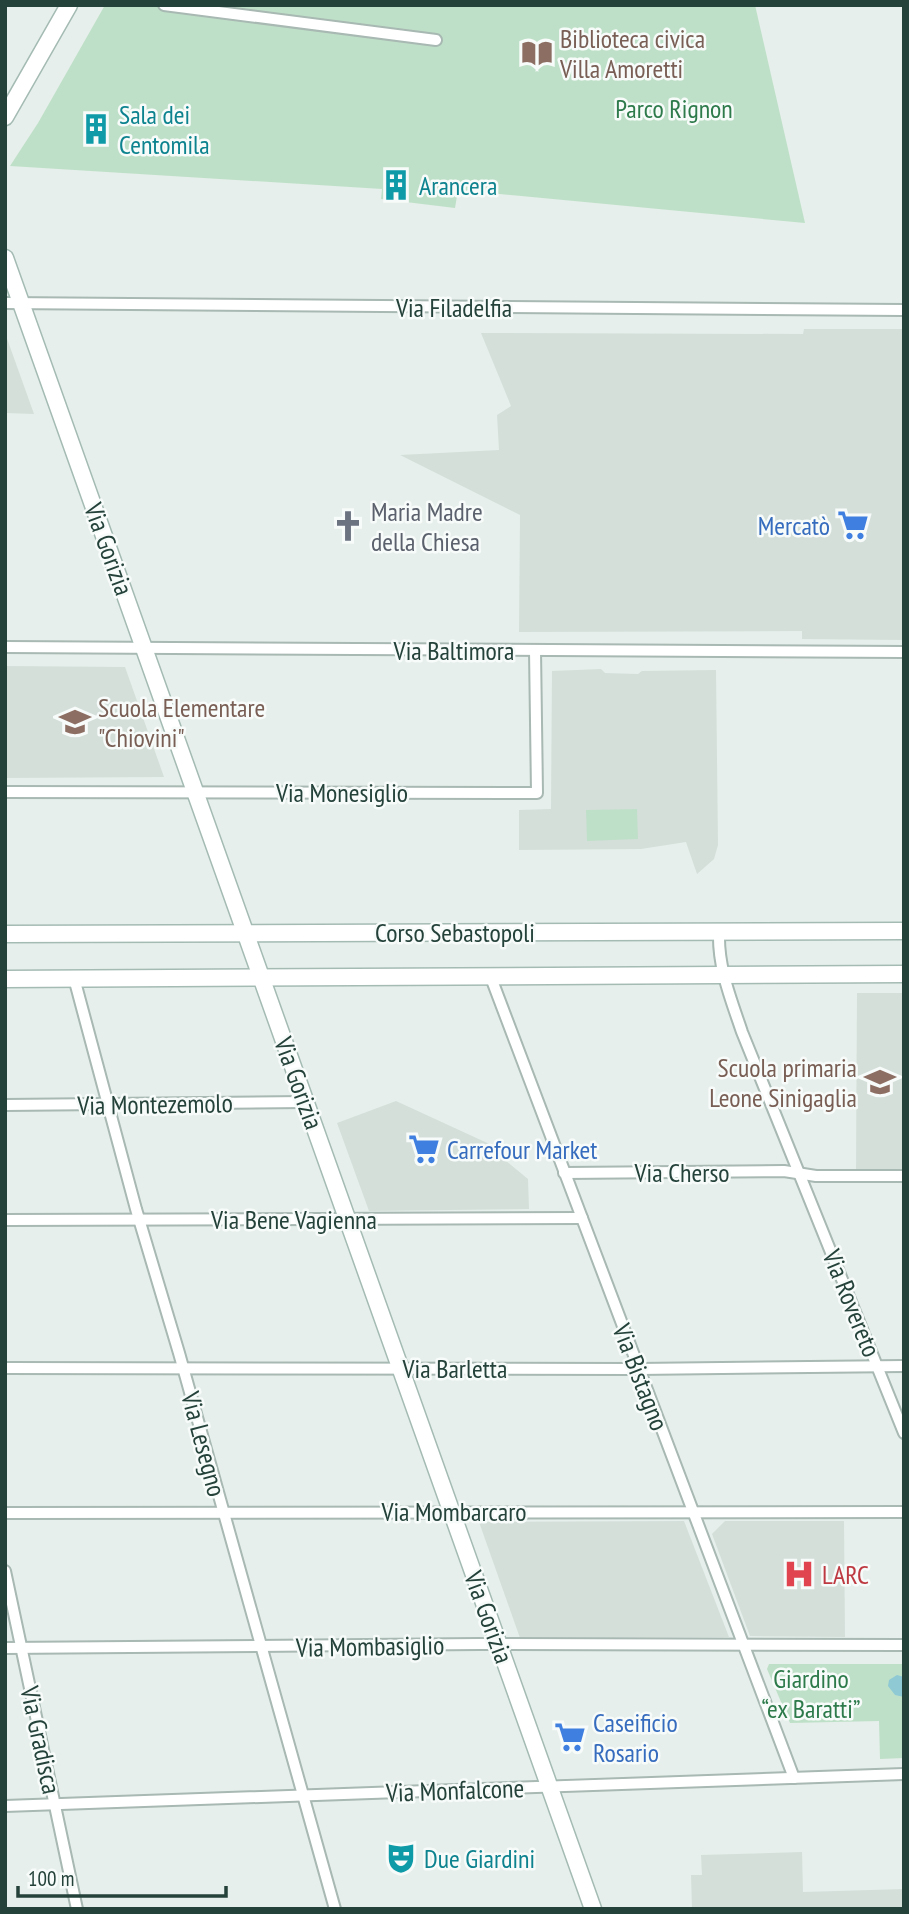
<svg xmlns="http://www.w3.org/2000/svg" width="909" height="1914" viewBox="0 0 909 1914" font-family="'PT Sans Narrow',sans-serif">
<rect width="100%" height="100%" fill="#e6efeb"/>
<!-- built -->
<g fill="#d4dfda">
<polygon points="804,329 904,329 904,640 802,639 802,631 519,632 520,515 400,455 499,450 497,415 511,406 481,333 803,334"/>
<polygon points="5,333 34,414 5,413"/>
<polygon points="5,666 125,667 164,777 5,778"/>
<polygon points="601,669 605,673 638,674 642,671 716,670 718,845 714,859 697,874 686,842 641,849 519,850 519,810 551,809 552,671"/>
<polygon points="857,993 904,993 904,1170 856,1170"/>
<polygon points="396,1101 496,1147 494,1151 528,1179 529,1209 369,1211 337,1123"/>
<polygon points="684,1521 729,1637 520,1638 479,1522"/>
<polygon points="725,1521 844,1521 845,1637 750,1636 712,1534"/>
<polygon points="802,1852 803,1892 904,1889 904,1909 692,1909 691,1875 702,1875 701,1855"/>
</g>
<!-- green -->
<g fill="#bfe0c8">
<polygon points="105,5 755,5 805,223 458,190 455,208 381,199 382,189 10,166 38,123"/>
<polygon points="637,809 638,839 587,841 586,810"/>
<polygon points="769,1664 904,1664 904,1758 880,1759 879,1721 790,1723 767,1669"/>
</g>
<!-- water -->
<polygon fill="#8ec9d4" points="897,1675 904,1677 904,1697 895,1695 888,1686 889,1680"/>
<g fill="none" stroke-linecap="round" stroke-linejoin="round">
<defs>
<g id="street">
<polyline points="164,5 436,40"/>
<polyline points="5,303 904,310"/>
<polyline points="5,647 904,652"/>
<polyline points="5,792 537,793 535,650"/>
<path d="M719,933C718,968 731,999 742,1032L904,1433"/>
<polyline points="490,975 794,1778"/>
<polyline points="74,978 136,1209 179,1353 335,1909"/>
<polyline points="5,1105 306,1102"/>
<polyline points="564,1173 784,1171 816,1176 904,1176"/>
<polyline points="5,1220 582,1218"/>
<polyline points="5,1368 638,1369 904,1366"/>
<polyline points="5,1513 904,1512"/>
<polyline points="5,1571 77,1909"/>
<polyline points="5,1648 479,1644 904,1645"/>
<polyline points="5,1806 904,1774"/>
</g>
<g id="secondary">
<polyline points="5,117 69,5"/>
<polyline points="5,258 593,1909"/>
<polyline points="5,934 904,931"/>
<polyline points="5,979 904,974"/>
</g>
</defs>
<!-- street casing -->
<use href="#street" stroke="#a8b8b2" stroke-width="14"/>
<!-- secondary casing -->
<use href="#secondary" stroke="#a4bbb3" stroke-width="19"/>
<!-- street -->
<use href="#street" stroke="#fff" stroke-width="10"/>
<!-- secondary -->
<use href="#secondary" stroke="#fff" stroke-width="16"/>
</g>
<!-- icons -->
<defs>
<symbol id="library-bare" viewBox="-9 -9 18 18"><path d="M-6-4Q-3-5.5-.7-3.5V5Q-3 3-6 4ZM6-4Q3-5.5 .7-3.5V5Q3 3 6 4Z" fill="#8d6e63" stroke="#f7fbf9" stroke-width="2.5" paint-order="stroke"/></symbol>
<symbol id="building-bare" viewBox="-9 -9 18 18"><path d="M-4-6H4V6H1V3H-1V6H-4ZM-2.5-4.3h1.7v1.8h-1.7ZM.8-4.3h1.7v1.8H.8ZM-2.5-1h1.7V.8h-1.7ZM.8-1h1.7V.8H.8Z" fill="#0f9aa8" stroke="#f7fbf9" stroke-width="2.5" paint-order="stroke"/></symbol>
<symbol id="supermarket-bare" viewBox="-9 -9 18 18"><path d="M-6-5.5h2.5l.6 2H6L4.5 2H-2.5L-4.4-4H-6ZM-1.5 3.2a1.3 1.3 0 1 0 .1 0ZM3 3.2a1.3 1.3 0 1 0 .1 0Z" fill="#3f7fe0" stroke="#f7fbf9" stroke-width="2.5" paint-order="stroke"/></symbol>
<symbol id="church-bare" viewBox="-9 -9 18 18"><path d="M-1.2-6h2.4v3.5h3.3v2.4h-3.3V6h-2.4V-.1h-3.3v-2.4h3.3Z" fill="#6b7280" stroke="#f7fbf9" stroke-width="2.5" paint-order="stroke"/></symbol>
<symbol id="school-bare" viewBox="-9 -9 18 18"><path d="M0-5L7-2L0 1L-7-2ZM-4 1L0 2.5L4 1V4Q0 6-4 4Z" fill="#8d6e63" stroke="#f7fbf9" stroke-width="2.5" paint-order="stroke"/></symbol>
<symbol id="hospital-bare" viewBox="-9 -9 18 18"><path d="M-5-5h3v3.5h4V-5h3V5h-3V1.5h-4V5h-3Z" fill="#e0444e" stroke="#f7fbf9" stroke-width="2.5" paint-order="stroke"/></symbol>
<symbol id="theatre-bare" viewBox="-9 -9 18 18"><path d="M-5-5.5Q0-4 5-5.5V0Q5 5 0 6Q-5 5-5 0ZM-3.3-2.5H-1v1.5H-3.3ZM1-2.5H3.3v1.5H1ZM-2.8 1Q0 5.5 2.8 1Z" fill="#0f9aa8" stroke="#f7fbf9" stroke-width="2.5" paint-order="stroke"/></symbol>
</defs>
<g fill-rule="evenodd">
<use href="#library-bare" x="515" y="31" width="44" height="44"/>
<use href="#building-bare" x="74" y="107" width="44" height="44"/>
<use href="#building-bare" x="374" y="163" width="44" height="44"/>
<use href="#supermarket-bare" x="831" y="503" width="44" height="44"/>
<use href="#church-bare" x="326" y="504" width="44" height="44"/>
<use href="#school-bare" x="53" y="700" width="44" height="44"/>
<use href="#school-bare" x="858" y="1060" width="44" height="44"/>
<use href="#supermarket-bare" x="402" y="1127" width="44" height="44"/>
<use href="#hospital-bare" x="777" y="1552" width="44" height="44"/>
<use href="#supermarket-bare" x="548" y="1715" width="44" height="44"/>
<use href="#theatre-bare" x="379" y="1836" width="44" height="44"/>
</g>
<g text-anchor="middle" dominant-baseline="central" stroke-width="5" stroke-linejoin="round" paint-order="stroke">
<!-- education labels -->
<g font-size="26" fill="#785e54" stroke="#f7fbf9" text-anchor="start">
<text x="560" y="38">Biblioteca civica<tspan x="560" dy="30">Villa Amoretti</tspan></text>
<text x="98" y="707">Scuola Elementare<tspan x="98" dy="30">"Chiovini"</tspan></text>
<text x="857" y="1067" text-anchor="end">Scuola primaria<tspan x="857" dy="30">Leone Sinigaglia</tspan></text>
</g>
<!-- park labels -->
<g font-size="26" fill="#2d7a4b" stroke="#f7fbf9">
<text x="674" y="108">Parco Rignon</text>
<text x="811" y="1678">Giardino<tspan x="811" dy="30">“ex Baratti”</tspan></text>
</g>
<!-- culture labels -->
<g font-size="26" fill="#0d838f" stroke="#f7fbf9" text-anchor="start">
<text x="119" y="114">Sala dei<tspan x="119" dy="30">Centomila</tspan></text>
<text x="419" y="185">Arancera</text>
<text x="424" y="1858">Due Giardini</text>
</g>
<!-- street labels -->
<g font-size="26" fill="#24423a" stroke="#f7fbf9">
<text x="454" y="307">Via Filadelfia</text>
<text transform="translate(109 549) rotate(70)">Via Gorizia</text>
<text x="454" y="650">Via Baltimora</text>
<text x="342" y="792">Via Monesiglio</text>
<text x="455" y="932">Corso Sebastopoli</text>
<text transform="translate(299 1083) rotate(70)">Via Gorizia</text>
<text transform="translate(155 1104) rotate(-1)">Via Montezemolo</text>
<text x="682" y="1172">Via Cherso</text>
<text x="294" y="1219">Via Bene Vagienna</text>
<text transform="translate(852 1303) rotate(68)">Via Rovereto</text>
<text x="455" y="1368">Via Barletta</text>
<text transform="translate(641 1377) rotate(69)">Via Bistagno</text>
<text transform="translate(204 1444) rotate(75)">Via Lesegno</text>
<text x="454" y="1511">Via Mombarcaro</text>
<text transform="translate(489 1617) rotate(70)">Via Gorizia</text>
<text transform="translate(370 1646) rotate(-1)">Via Mombasiglio</text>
<text transform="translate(41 1740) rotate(78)">Via Gradisca</text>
<text transform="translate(455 1790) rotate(-2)">Via Monfalcone</text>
</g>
<!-- worship labels -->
<g font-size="26" fill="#5b616d" stroke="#f7fbf9" text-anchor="start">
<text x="371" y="511">Maria Madre<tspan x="371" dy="30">della Chiesa</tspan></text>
</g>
<!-- shop labels -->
<g font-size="26" fill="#366cbe" stroke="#f7fbf9" text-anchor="start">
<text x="830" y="525" text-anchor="end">Mercatò</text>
<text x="447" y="1149">Carrefour Market</text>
<text x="593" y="1722">Caseificio<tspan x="593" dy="30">Rosario</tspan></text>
</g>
<!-- health labels -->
<g font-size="26" fill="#be3a42" stroke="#f7fbf9" text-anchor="start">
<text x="822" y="1574">LARC</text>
</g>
</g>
<!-- border -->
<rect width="909" height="1914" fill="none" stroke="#24423a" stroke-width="14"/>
<!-- scale -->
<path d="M18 1886v10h208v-10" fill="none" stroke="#24423a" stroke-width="3.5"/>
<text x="28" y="1886" font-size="21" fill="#24423a" stroke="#f7fbf9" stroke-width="5" paint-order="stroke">100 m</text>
</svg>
